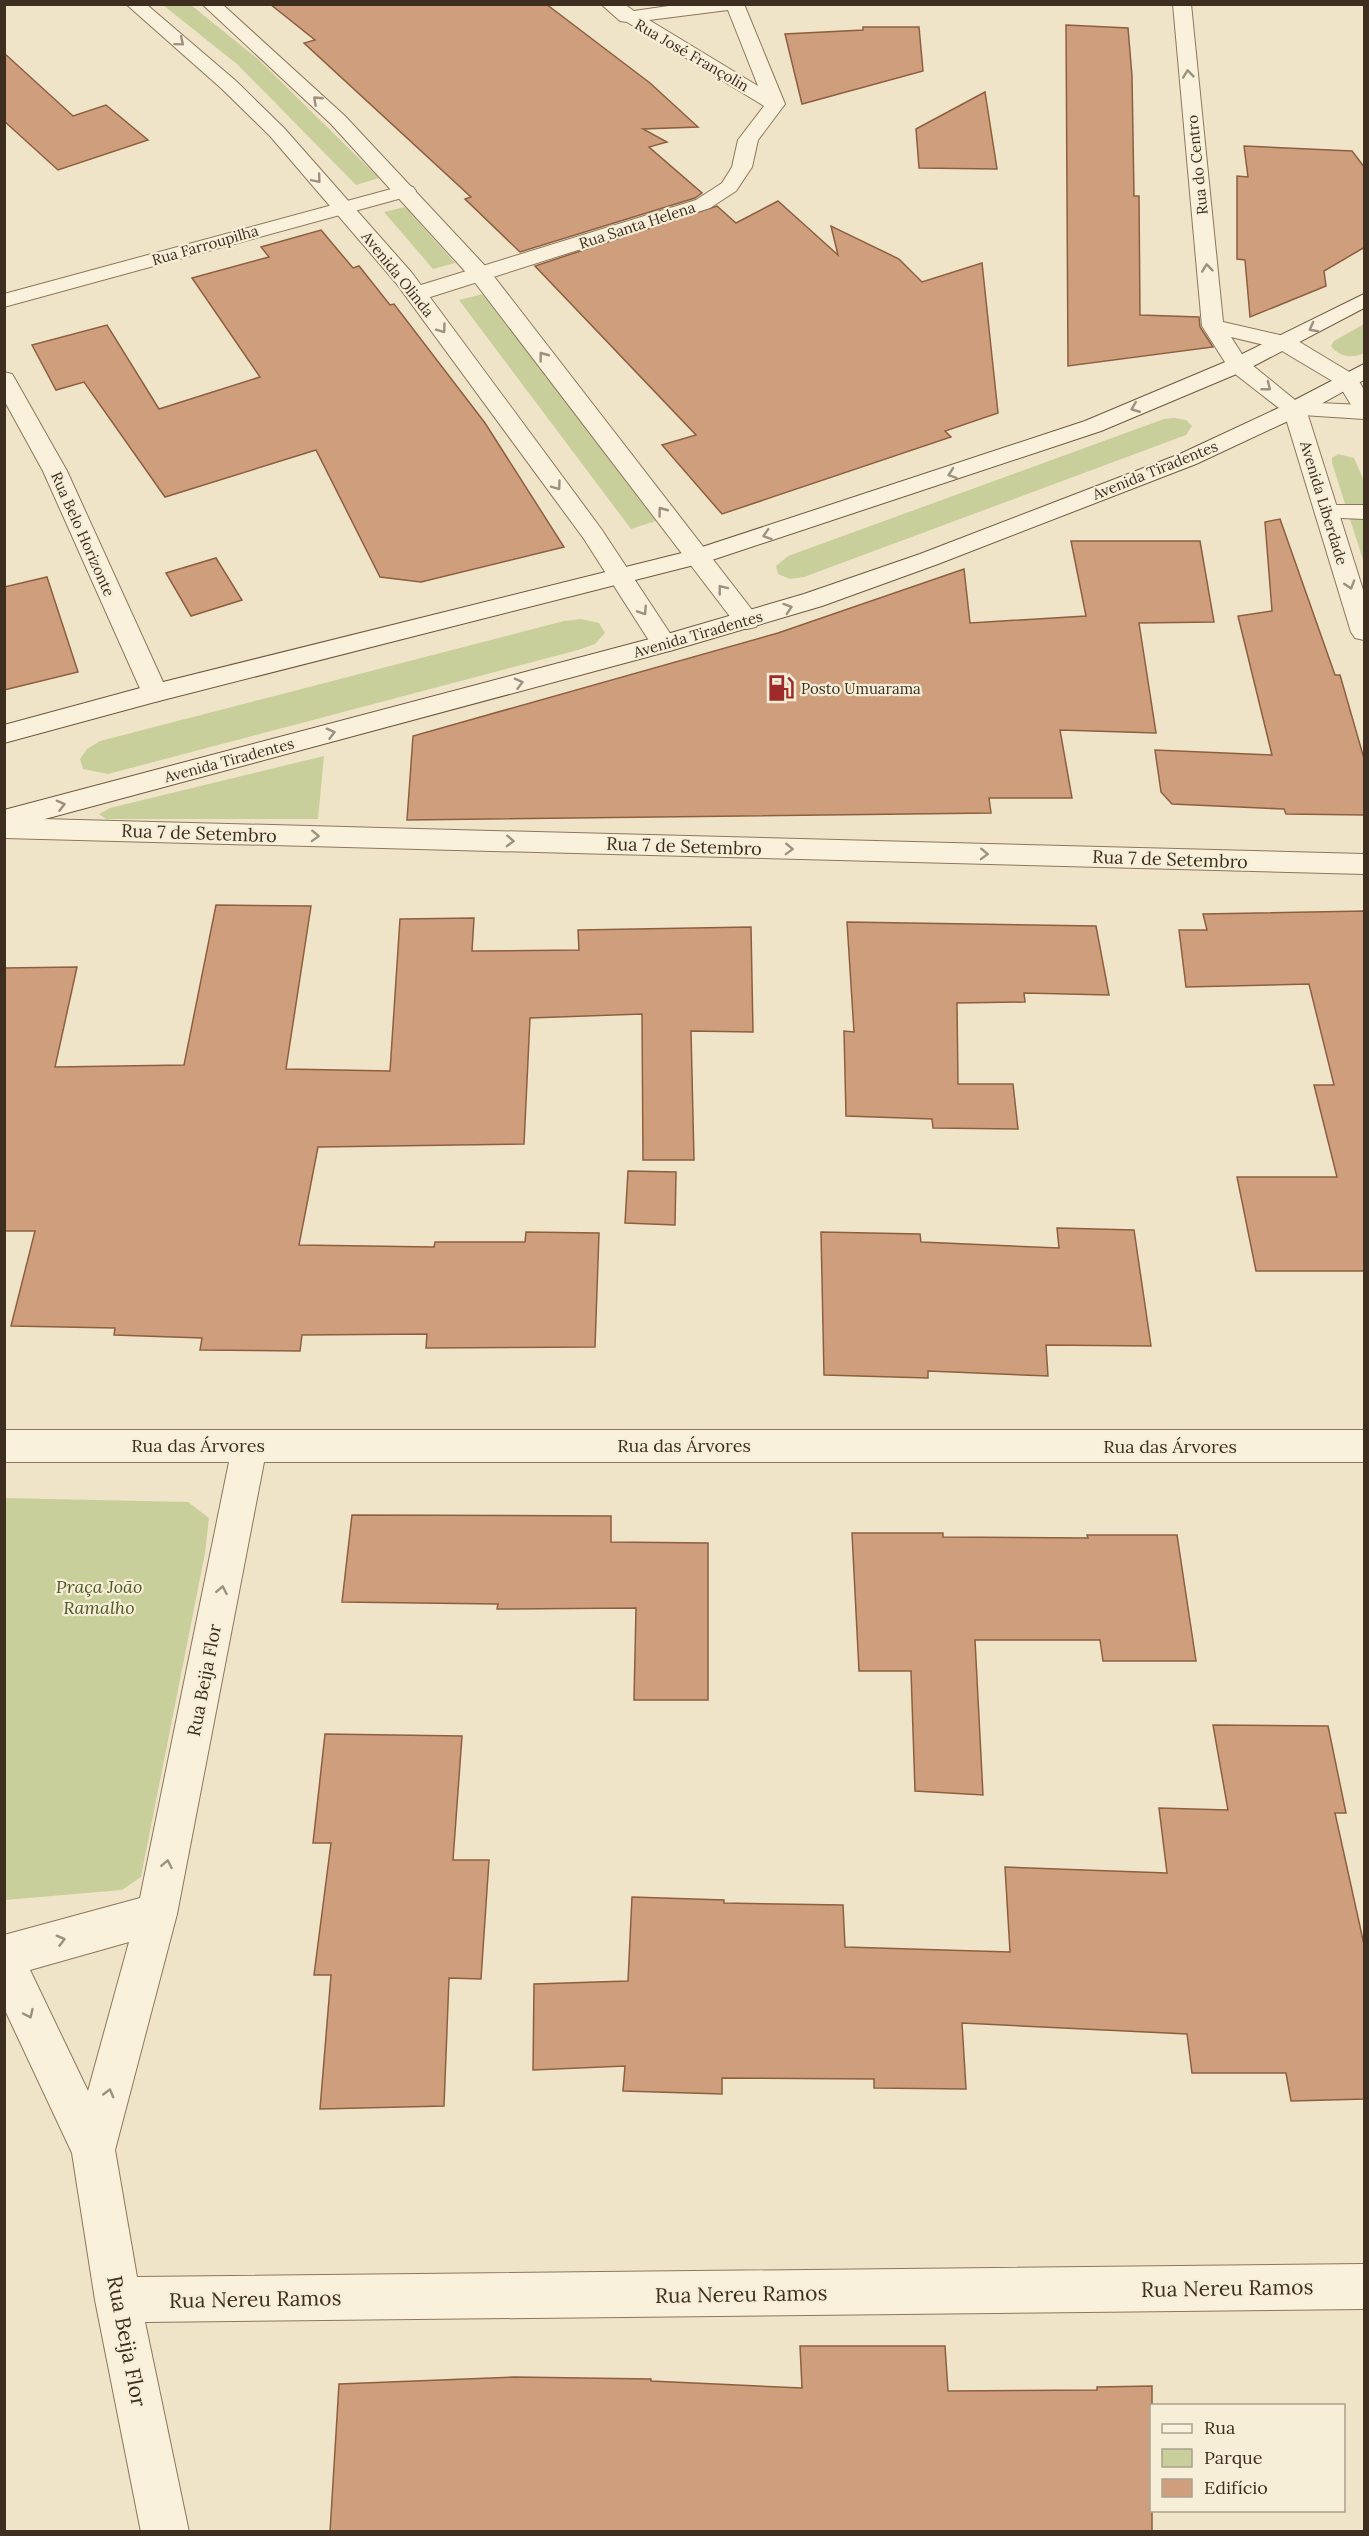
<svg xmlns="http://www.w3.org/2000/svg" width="1369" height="2536" viewBox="0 0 1369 2536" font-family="Lora,serif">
<rect width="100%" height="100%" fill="#f0e4c8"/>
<!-- green -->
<g fill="#c9cf9b">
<polygon points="163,5 191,5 258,59 379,178 356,185 238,65"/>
<polygon points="405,207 455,263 433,269 384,212"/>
<polygon points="483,294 656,521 631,529 459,300"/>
<path d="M1364,324V353C1353,359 1339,357 1331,346L1334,341Z"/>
<polygon points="1174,418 1186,420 1192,426 1186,435 804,577 790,579 778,574 776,566 788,556 1164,419"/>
<polygon points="1338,454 1354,458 1364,481 1364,563 1332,463 1332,458"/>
<polygon points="581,619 599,623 605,633 595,644 578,650 108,774 83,769 80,759 87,749 100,741 564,621"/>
<polygon points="324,756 318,819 106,819 99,814 110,808"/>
<polygon points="5,1498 188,1502 209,1518 205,1553 141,1877 122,1890 5,1900"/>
</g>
<!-- building -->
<g fill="#cf9f7d" stroke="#8d5f41" stroke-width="1.5">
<polygon points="270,4 546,4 650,83 698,127 643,129 667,142 649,147 702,193 695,198 520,252 465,199 471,197 304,43 315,40"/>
<polygon points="1066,25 1128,28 1132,76 1134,196 1139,196 1140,315 1199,317 1200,327 1213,347 1068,366"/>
<polygon points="863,27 919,27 923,71 802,104 785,34 863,30"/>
<polygon points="4,53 73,116 106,105 148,140 58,170 4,121"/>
<polygon points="985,92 997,169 919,168 916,129"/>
<polygon points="1244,146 1352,151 1365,168 1365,247 1324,271 1326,286 1250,317 1245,260 1237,259 1237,176 1248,177"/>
<polygon points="778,201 838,255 831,226 899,259 922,282 982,263 998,413 945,431 951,437 722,514 662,445 696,435 535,266 717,206 736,223"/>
<polygon points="321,230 353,268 359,266 390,305 394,304 485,423 564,547 421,582 380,577 316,450 165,497 84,382 56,390 32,345 107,325 159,409 260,377 192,278 269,257 261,247"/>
<polygon points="1280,519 1335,675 1340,675 1365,762 1365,815 1286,814 1284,809 1172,804 1161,792 1155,750 1272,755 1238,616 1272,611 1265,522"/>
<polygon points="1071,541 1200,541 1214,622 1139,623 1156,733 1060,730 1072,798 989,798 991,813 407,820 413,736 778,633 964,569 970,623 1086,616"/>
<polygon points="216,558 242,600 191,616 166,573"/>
<polygon points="47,577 78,672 4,690 4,587"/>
<polygon points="216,905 311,906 286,1069 390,1071 400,919 474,918 472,951 579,950 578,930 751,927 753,1032 691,1031 694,1160 643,1160 642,1014 530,1018 524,1144 318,1147 299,1245 434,1247 435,1242 525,1242 526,1232 599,1233 595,1347 426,1348 427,1334 302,1335 300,1351 200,1350 202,1338 114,1335 115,1328 11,1326 35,1231 4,1231 4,968 77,967 55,1067 184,1065"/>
<polygon points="1365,911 1365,1271 1256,1271 1237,1177 1337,1177 1314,1085 1334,1085 1309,984 1186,987 1179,930 1207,930 1203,914"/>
<polygon points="847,922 1096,926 1109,995 1024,993 1025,1002 957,1003 958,1084 1013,1084 1018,1129 933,1128 932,1119 846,1116 844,1031 854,1032"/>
<polygon points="628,1171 676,1172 675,1225 625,1223"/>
<polygon points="1057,1228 1134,1230 1151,1346 1046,1345 1048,1376 928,1371 928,1378 824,1375 821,1232 920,1234 921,1242 1059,1248"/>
<polygon points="352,1515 611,1516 611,1542 708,1543 708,1700 634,1700 636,1608 497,1609 498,1604 342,1602"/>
<polygon points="852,1533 943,1533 943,1537 1088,1538 1087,1535 1177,1535 1196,1661 1103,1661 1100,1640 975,1640 983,1795 915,1791 911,1671 859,1671"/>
<polygon points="1213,1725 1328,1726 1346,1813 1335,1813 1365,1949 1365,2099 1291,2101 1286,2073 1192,2073 1187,2034 962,2023 966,2089 874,2088 874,2079 722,2078 722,2094 623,2091 625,2066 533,2070 534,1984 628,1981 632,1897 724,1900 724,1903 843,1905 845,1947 1010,1952 1005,1867 1167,1873 1159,1808 1228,1810"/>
<polygon points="325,1734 462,1736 453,1860 489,1860 481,1979 449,1978 444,2106 320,2109 331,1975 314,1975 331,1843 313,1843"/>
<polygon points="800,2346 945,2346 948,2391 1097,2390 1097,2387 1152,2386 1152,2532 330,2532 339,2384 514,2377 651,2379 651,2381 802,2388"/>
</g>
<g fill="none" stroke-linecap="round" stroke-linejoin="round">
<defs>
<g id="minor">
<path d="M601,4H624L634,11L682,4H744L785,104L758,140L752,167L736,191L710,208L424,299H408L405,294L408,289L696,200L722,183L732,167L738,140L764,106L627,22L620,21ZM728,10L758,86L649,20Z"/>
<polygon points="1173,4 1191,4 1223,322 1293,338 1296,343 1293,348 1285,350 1231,337 1249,365 1246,370 1230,370 1202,326"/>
<polygon points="406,185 413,187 416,191 413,195 4,307 4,294"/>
<polygon points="4,372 12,374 15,379 67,471 168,693 164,699 155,702 146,699 142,693 43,471 4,400"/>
<polygon points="1295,402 1364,405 1364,419 1287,414 1284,409 1287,404"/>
<polygon points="1327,505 1364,505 1364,519 1319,517 1315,512 1319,507"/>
<polygon points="4,818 1364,854 1364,874 4,838"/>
<path d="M4,1430H1364V1462H264L177,1914L115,2150L137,2277L1364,2264V2309L145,2322L189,2532H141L95,2300L72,2153L4,2008V1935L140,1898L229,1462H4ZM129,1942L88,2091L30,1970Z"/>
</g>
<g id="tertiary">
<polygon points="126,4 146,4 236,81 284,128 412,273 602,530 677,644 673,650 664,652 655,650 584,539 396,283 270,136 222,89"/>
<polygon points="202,4 222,4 345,116 489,270 756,615 760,621 756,627 747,629 738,627 473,280 331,124"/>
<polygon points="1285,336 1293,338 1356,376 1364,390 1364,415 1356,413 1339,385 1277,348 1274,343 1277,338"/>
<polygon points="1238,358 1246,360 1306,409 1364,593 1364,640 1355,638 1351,632 1284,412 1230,370 1227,365 1230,360"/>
</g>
<g id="secondary">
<polygon points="1364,294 1364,308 1246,370 1101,431 706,562 155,702 4,743 4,725 155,684 690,551 1085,421 1230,360"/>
<polygon points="1364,364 1364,380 1303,414 1196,464 938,564 822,606 673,650 4,830 4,810 657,637 804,594 920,554 1180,454 1287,404"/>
</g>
</defs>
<!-- minor casing -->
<use href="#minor" stroke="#8d765c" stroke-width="2"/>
<!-- tertiary casing -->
<use href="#tertiary" stroke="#8d765c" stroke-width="2"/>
<!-- secondary casing -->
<use href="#secondary" stroke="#6f573f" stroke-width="2"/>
<!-- minor -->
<use href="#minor" fill="#faf1dc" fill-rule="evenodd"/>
<!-- tertiary -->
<use href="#tertiary" fill="#faf1dc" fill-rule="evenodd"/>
<!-- secondary -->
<use href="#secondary" fill="#faf1dc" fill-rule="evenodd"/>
</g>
<!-- one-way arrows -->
<defs><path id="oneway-chevron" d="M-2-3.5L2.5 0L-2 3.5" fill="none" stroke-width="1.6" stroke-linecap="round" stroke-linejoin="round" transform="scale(1.5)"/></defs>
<g stroke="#9c907e">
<use href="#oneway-chevron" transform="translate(180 42) rotate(40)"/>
<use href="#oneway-chevron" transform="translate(1188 74) rotate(-96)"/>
<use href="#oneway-chevron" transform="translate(317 100) rotate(-137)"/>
<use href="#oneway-chevron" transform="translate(317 179) rotate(50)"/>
<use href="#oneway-chevron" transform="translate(1207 268) rotate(-96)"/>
<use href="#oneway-chevron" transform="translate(1313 328) rotate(152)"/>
<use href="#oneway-chevron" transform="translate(442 329) rotate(54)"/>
<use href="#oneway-chevron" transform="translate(543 356) rotate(-127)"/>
<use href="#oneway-chevron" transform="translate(1267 387) rotate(38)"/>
<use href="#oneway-chevron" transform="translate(1135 408) rotate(158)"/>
<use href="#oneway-chevron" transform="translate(952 474) rotate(161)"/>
<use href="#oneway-chevron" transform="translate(557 486) rotate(54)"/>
<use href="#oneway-chevron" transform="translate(662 511) rotate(-127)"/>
<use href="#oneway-chevron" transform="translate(767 535) rotate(162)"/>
<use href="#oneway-chevron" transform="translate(1350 585) rotate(73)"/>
<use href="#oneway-chevron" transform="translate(722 589) rotate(-128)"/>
<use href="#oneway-chevron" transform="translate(788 608) rotate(-18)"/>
<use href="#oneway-chevron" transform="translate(643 611) rotate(57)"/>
<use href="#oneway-chevron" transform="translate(519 683) rotate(-15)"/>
<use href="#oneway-chevron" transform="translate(331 733) rotate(-15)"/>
<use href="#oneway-chevron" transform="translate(61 805) rotate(-15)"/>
<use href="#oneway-chevron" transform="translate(315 836) rotate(2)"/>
<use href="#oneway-chevron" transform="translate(510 841) rotate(2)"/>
<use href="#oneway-chevron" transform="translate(789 849) rotate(2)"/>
<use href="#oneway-chevron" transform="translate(984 854) rotate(2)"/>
<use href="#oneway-chevron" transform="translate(222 1590) rotate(-79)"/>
<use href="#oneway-chevron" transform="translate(167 1864) rotate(-79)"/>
<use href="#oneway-chevron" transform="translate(61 1940) rotate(-15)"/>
<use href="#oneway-chevron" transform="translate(29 2014) rotate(65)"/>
<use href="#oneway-chevron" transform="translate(109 2093) rotate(-75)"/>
</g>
<!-- icons -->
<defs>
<symbol id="fuel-bare" viewBox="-9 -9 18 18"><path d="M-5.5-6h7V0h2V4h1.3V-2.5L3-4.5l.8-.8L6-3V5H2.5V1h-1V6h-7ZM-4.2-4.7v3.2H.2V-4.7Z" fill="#9e2a2b" stroke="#f7eed8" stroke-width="2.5" paint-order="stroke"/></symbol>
</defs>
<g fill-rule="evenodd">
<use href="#fuel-bare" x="762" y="669" width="38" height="38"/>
</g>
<g text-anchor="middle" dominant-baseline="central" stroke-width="4.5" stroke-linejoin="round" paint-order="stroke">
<!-- far-street labels -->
<g font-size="15" fill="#3d2e20" stroke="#f7eed8">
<text transform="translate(692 55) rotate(30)">Rua José Françolin</text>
<text transform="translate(1197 165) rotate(-96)">Rua do Centro</text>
<text transform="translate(637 225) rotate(-18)">Rua Santa Helena</text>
<text transform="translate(205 245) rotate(-16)">Rua Farroupilha</text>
<text transform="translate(398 274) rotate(51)">Avenida Olinda</text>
<text transform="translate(1155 470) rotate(-22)">Avenida Tiradentes</text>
<text transform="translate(1324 503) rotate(73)">Avenida Liberdade</text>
<text transform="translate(83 534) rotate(66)">Rua Belo Horizonte</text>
<text transform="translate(698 634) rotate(-16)">Avenida Tiradentes</text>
<text transform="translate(229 760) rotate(-15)">Avenida Tiradentes</text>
</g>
<!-- far-poi labels -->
<g font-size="15" fill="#3d2e20" stroke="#f7eed8" text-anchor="start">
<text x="801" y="688">Posto Umuarama</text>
</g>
<!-- street labels -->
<g font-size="18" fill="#3d2e20" stroke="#f7eed8">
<text transform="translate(199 833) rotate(2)">Rua 7 de Setembro</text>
<text transform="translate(684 846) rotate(2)">Rua 7 de Setembro</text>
<text transform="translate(1170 859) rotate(2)">Rua 7 de Setembro</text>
<text x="198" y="1445">Rua das Árvores</text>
<text x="684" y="1445">Rua das Árvores</text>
<text x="1170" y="1446">Rua das Árvores</text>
<text transform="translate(204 1680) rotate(-79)">Rua Beija Flor</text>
</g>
<!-- park labels -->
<g font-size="18" font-style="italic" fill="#4d5a26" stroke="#f7eed8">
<text x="99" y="1586">Praça João<tspan x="99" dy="21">Ramalho</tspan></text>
</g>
<!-- near-street labels -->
<g font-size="21" fill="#3d2e20" stroke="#f7eed8">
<text transform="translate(1227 2288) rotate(-1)">Rua Nereu Ramos</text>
<text transform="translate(741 2294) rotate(-1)">Rua Nereu Ramos</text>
<text transform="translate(255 2299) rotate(-1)">Rua Nereu Ramos</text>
<text transform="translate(127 2341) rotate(79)">Rua Beija Flor</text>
</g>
</g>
<!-- border -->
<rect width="1369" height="2536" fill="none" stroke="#3d2e20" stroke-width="12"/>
<!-- legend -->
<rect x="1150" y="2404" width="195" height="108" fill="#f7eed8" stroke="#ada18e" stroke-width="1.5"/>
<rect x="1162" y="2424" width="30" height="9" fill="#faf1dc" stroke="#ada18e" stroke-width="1.5"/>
<text x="1204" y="2434" font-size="18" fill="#3d2e20">Rua</text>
<rect x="1162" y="2449" width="30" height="18" fill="#c9cf9b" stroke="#ada18e" stroke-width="1.5"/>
<text x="1204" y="2464" font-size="18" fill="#3d2e20">Parque</text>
<rect x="1162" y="2479" width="30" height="18" fill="#cf9f7d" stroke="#ada18e" stroke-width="1.5"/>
<text x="1204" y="2494" font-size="18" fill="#3d2e20">Edifício</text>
</svg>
